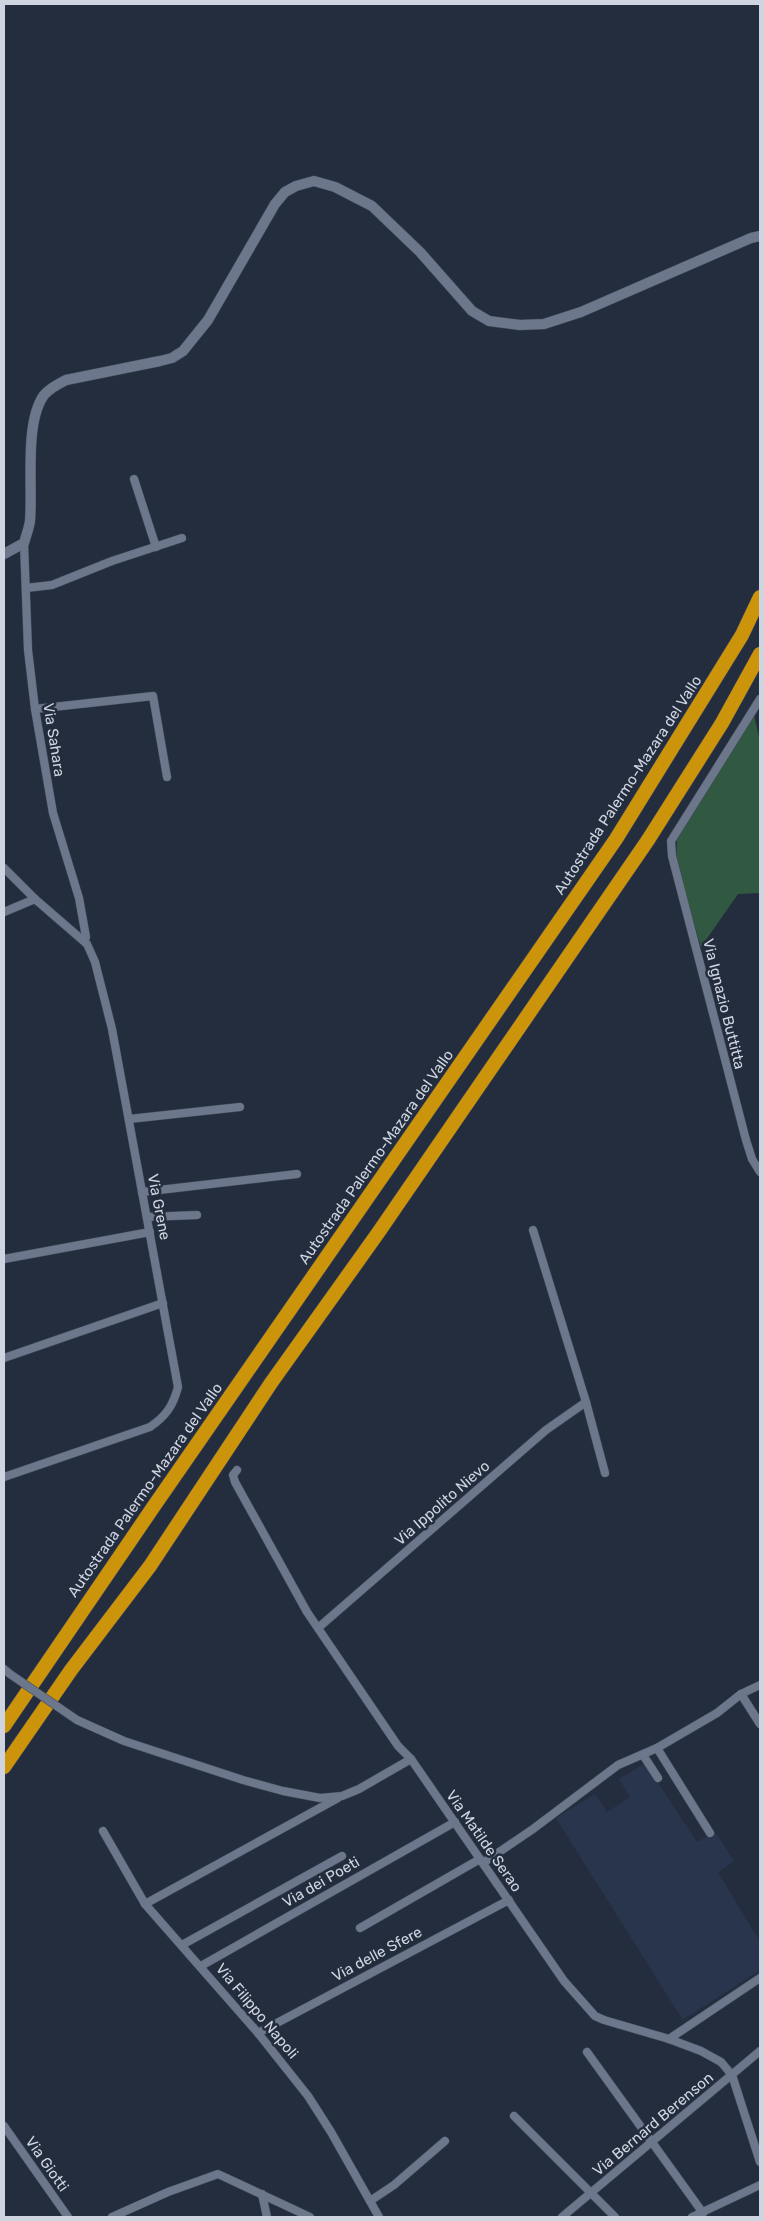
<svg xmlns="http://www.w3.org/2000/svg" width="764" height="2221" viewBox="0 0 764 2221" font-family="Rubik,sans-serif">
<rect width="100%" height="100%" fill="#242d3e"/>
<!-- built -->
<polygon fill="#29354c" points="645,1763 697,1842 715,1832 734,1861 718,1872 760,1942 760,1970 689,2016 682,2019 556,1818 595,1794 607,1812 630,1797 619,1779"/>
<!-- green -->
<polygon fill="#315942" points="754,715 760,742 760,893 738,894 701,947 676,863 677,839"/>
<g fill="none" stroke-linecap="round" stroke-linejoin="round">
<defs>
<g id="minor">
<polyline points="134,479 156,547"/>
<polyline points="24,543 28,650 35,709 53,813 79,898 86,937"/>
<polyline points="26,588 52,585 112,561 182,538"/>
<polyline points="760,699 671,841 672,856 746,1140 752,1159 760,1172"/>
<polyline points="35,709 153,696 167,777"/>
<path d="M4,868L35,899L87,944L95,962L112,1029L178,1387C173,1406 166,1416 150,1427L4,1477"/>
<polyline points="4,912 35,899"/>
<polyline points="129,1119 240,1107"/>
<polyline points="142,1192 297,1174"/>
<polyline points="147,1217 197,1215"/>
<polyline points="533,1230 586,1402 605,1473"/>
<polyline points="4,1259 150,1232"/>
<polyline points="4,1358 163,1303"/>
<polyline points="237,1470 233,1475 235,1482 307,1612 398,1746 411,1759 564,1981 595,2016 604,2020 669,2039 701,2051 721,2062 732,2075 760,2162"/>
<polyline points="318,1628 546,1430 586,1402"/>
<polyline points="4,1669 10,1674"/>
<polyline points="741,1694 760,1724"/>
<polyline points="77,1720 124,1741 243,1780 283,1791 320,1798 342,1796 359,1789 411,1759"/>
<polyline points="657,1748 710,1833"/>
<polyline points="643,1755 658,1778"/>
<polyline points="103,1831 145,1904 258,2033 308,2096 331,2132 379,2217"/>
<polyline points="483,1863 533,1829 618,1765 657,1748 717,1713 741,1694 760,1685"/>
<polyline points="145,1904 338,1798"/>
<polyline points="360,1928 480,1859"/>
<polyline points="182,1945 342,1856"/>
<polyline points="201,1966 455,1822"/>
<polyline points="258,2033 509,1900"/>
<polyline points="669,2039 760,1978"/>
<polyline points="587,2052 703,2213"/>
<polyline points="514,2116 615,2217"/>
<polyline points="4,2126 68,2217"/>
<polyline points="262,2194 267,2217"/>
<polyline points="370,2201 394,2185 445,2141"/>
<polyline points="112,2217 168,2192 218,2174 310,2217"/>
<polyline points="562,2217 760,2051"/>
<polyline points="692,2217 760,2185"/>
</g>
<path id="tertiary" d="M4,554L24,543C26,536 29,528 30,521C33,486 24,423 44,395C50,388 58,384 66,380L160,361L172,358L183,351L208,320L275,204L285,192L296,186L314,181L335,187L372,206L420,252L472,311L489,321L520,325L544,324L581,312L751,238L760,236"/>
<g id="motorway">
<polyline points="4,1726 154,1506 616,839 742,635 760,597"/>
<polyline points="4,1767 71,1670 150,1566 271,1383 378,1233 648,840 722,723 760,654"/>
</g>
</defs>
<!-- minor casing -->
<use href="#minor" stroke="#434b59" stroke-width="9"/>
<!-- tertiary casing -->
<use href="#tertiary" stroke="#434b59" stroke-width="11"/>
<!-- motorway casing -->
<use href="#motorway" stroke="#434b59" stroke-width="15"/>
<!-- minor -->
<use href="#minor" stroke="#6c778b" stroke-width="8"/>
<!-- tertiary -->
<use href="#tertiary" stroke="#6c778b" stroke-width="10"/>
<!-- motorway -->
<use href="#motorway" stroke="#cc940a" stroke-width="14"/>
<defs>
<polyline id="minor-bridge" points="10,1674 77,1720"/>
</defs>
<!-- minor-bridge casing -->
<use href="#minor-bridge" stroke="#434b59" stroke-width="9" stroke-linecap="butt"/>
<!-- minor-bridge -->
<use href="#minor-bridge" stroke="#6c778b" stroke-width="8"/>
</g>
<g text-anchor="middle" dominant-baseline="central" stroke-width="5" stroke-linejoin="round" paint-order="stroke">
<!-- street labels -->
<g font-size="15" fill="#cfd5e0" stroke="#242d3e">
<text transform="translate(54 740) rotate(81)">Via Sahara</text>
<text transform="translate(628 785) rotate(-57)">Autostrada Palermo-Mazara del Vallo</text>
<text transform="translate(724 1004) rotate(76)">Via Ignazio Buttitta</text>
<text transform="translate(376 1157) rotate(-55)">Autostrada Palermo-Mazara del Vallo</text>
<text transform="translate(159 1207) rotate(79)">Via Grene</text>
<text transform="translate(145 1490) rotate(-55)">Autostrada Palermo-Mazara del Vallo</text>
<text transform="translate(442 1503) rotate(-41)">Via Ippolito Nievo</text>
<text transform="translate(484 1841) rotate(55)">Via Matilde Serao</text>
<text transform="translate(321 1882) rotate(-30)">Via dei Poeti</text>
<text transform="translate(377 1954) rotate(-28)">Via delle Sfere</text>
<text transform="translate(257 2011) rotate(50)">Via Filippo Napoli</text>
<text transform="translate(653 2124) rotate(-40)">Via Bernard Berenson</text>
<text transform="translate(47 2164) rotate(55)">Via Giotti</text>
</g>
</g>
<!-- border -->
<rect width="764" height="2221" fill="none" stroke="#cfd5e0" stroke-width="10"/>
</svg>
